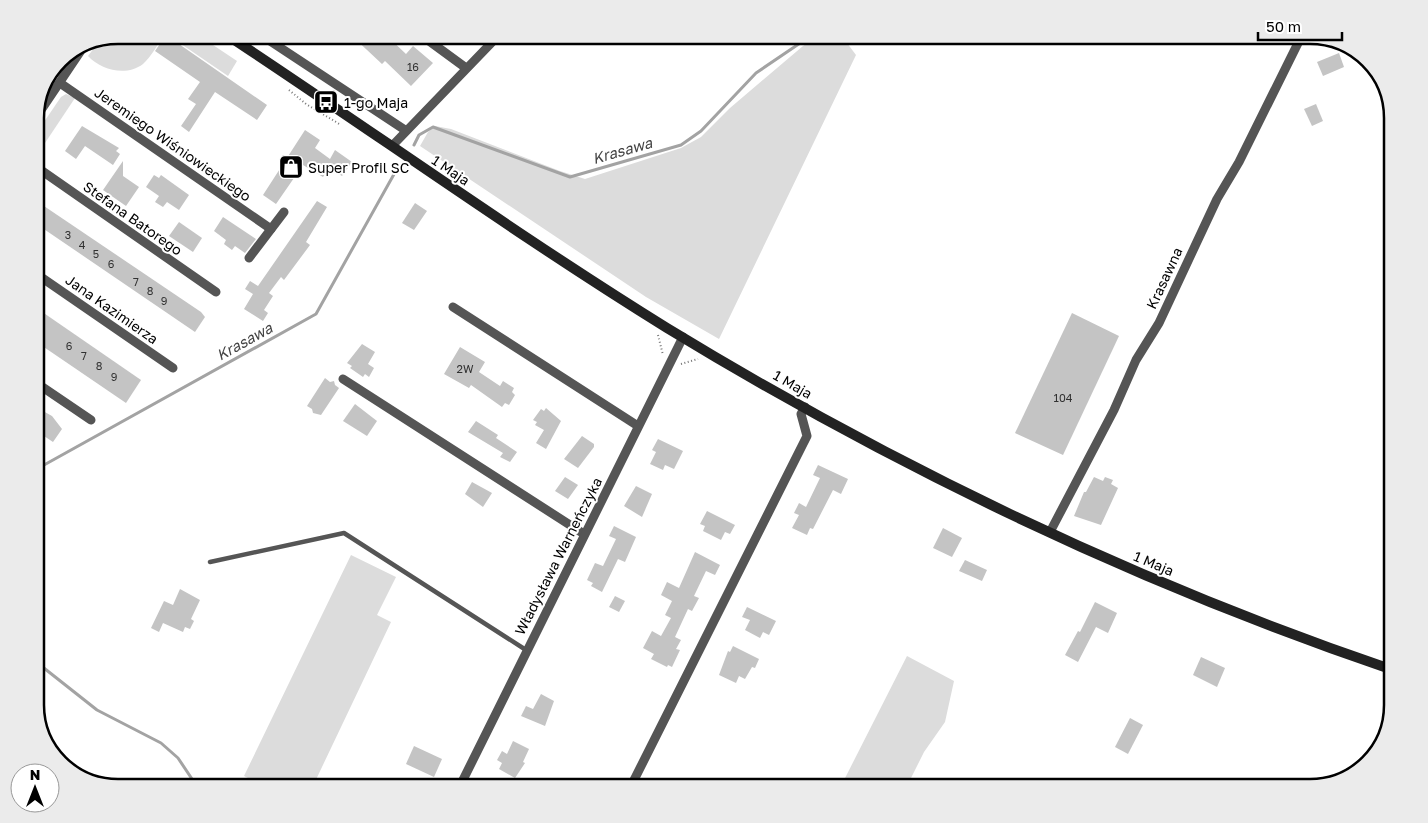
<svg xmlns="http://www.w3.org/2000/svg" width="1428" height="823" viewBox="0 0 1428 823" font-family="'Golos Text',sans-serif">
<rect width="100%" height="100%" fill="#fff"/>
<!-- green -->
<g fill="#dcdcdc">
<path d="M117,35H164C158,44 151,57 143,64C126,77 101,70 88,56L97,44Z"/>
<polygon points="168,35 198,35 237,61 228,76"/>
<polygon points="822,35 841,35 856,55 719,339 646,297 420,146 428,132 435,126 451,129 560,171 585,179 681,148 701,137 730,108 803,46"/>
<polygon points="66,94 75,98 35,158 35,135 61,97"/>
<polygon points="351,555 396,577 377,615 391,622 312,788 268,788 244,776"/>
<polygon points="907,656 954,681 945,722 924,752 906,788 840,788"/>
</g>
<g fill="none" stroke-linecap="round" stroke-linejoin="round">
<!-- stream -->
<g stroke="#a3a3a3" stroke-width="3">
<polyline points="414,145 419,135 433,127 570,177 681,145 701,131 756,73 812,35"/>
<polyline points="35,470 316,314 398,167"/>
<polyline points="35,661 97,710 161,743 178,758 198,788"/>
</g>
</g>
<!-- building -->
<g fill="#c4c4c4">
<polygon points="166,35 267,105 257,120 215,92 189,132 181,126 196,104 188,99 200,82 155,51"/>
<polygon points="351,35 386,35 406,54 413,46 433,63 411,86 385,61 382,64"/>
<polygon points="1339,53 1344,67 1323,76 1317,62"/>
<polygon points="1316,104 1323,121 1312,126 1304,109"/>
<polygon points="82,126 119,148 116,151 120,154 113,165 85,146 76,159 65,151"/>
<polygon points="305,130 320,140 315,148 330,159 335,150 352,162 342,176 329,168 323,177 303,165 276,204 263,195"/>
<polygon points="123,161 123,176 139,187 126,206 103,190"/>
<polygon points="154,175 159,178 161,175 189,195 179,210 167,202 163,207 155,202 159,196 146,187"/>
<polygon points="317,201 327,207 306,242 310,245 284,280 281,277 269,293 273,296 264,310 268,313 263,321 244,309 253,294 245,289 250,281 258,286"/>
<polygon points="38,202 201,312 205,317 195,332 35,223 35,206"/>
<polygon points="415,203 427,211 414,230 402,223"/>
<polygon points="223,217 256,239 245,253 235,246 232,250 224,244 226,240 214,231"/>
<polygon points="179,222 202,238 193,252 169,236"/>
<polygon points="35,307 141,380 126,403 35,341"/>
<polygon points="1072,313 1119,336 1063,455 1015,433"/>
<polygon points="362,344 375,352 368,364 374,368 369,377 365,374 363,377 350,368 352,366 347,363"/>
<polygon points="460,347 485,362 479,372 500,386 503,381 514,388 512,392 515,395 509,405 505,403 502,407 471,385 469,388 444,374"/>
<polygon points="325,378 330,382 334,381 335,385 339,388 321,415 313,413 312,409 307,406"/>
<polygon points="355,404 377,421 367,436 343,421"/>
<polygon points="546,408 561,421 546,449 536,443 544,430 535,425 537,422 533,420 541,409 544,411"/>
<polygon points="35,410 41,414 43,411 52,416 62,429 53,442 35,430"/>
<polygon points="476,421 498,435 496,438 517,452 510,462 500,457 503,453 468,432"/>
<polygon points="582,436 594,444 594,447 578,468 564,459"/>
<polygon points="658,439 683,451 674,469 665,465 663,470 650,464 656,452 652,450"/>
<polygon points="818,465 848,479 841,494 833,490 813,529 810,528 807,535 792,528 799,515 794,513 799,503 806,507 820,478 813,475"/>
<polygon points="565,477 578,485 568,499 555,491"/>
<polygon points="1094,477 1103,481 1105,477 1113,480 1111,484 1118,488 1101,525 1074,516 1084,492 1086,492"/>
<polygon points="472,482 492,493 483,507 465,494"/>
<polygon points="636,486 652,494 642,517 624,506"/>
<polygon points="707,511 735,525 730,534 725,532 721,540 703,531 705,526 700,524"/>
<polygon points="614,526 636,537 625,562 618,559 602,592 591,586 593,583 587,580 595,563 603,566 616,539 609,536"/>
<polygon points="943,528 962,538 952,557 933,548"/>
<polygon points="695,552 720,565 715,575 706,571 694,596 699,598 692,611 688,609 675,637 681,640 676,649 680,650 672,667 668,665 667,667 651,659 654,654 643,648 652,631 661,636 671,618 665,615 672,601 661,595 667,582 679,588"/>
<polygon points="965,560 987,570 982,581 959,571"/>
<polygon points="180,589 200,600 191,619 194,621 190,629 185,627 183,632 163,623 159,632 151,628 164,601 173,605"/>
<polygon points="615,596 625,601 619,612 609,607"/>
<polygon points="1095,602 1117,613 1108,633 1096,627 1078,662 1065,655 1078,631 1080,632"/>
<polygon points="747,607 776,621 769,635 763,632 760,638 745,630 750,620 742,617"/>
<polygon points="733,646 759,659 755,668 752,667 745,679 739,676 736,683 719,675 728,651 730,652"/>
<polygon points="1201,657 1225,668 1217,687 1193,675"/>
<polygon points="541,694 554,701 545,726 521,716 526,706 533,709"/>
<polygon points="1130,718 1143,725 1128,754 1115,747"/>
<polygon points="513,741 529,749 523,762 525,763 515,778 499,769 502,763 497,760 502,751 507,754"/>
<polygon points="414,746 442,759 434,777 406,764"/>
</g>
<g fill="none" stroke-linecap="round" stroke-linejoin="round">
<!-- path -->
<g stroke="#777" stroke-width="2" stroke-dasharray="1 2.5" stroke-linecap="butt">
<polyline points="289,90 306,104 341,125"/>
<polyline points="658,335 663,355"/>
<polyline points="681,364 698,359"/>
</g>
<!-- service -->
<polyline stroke="#555" stroke-width="4.5" points="210,562 344,533 526,650"/>
<!-- minor -->
<g stroke="#555" stroke-width="9">
<polyline points="261,35 405,130"/>
<polyline points="421,35 466,68"/>
<polyline points="60,83 271,229"/>
<polyline points="35,119 82,49"/>
<polyline points="392,146 499,35"/>
<polyline points="35,166 216,292"/>
<polyline points="249,258 284,212"/>
<polyline points="35,273 173,368"/>
<polyline points="453,307 638,426"/>
<polyline points="343,379 584,534"/>
<polyline points="35,382 91,420"/>
<polyline points="1050,532 1114,410 1136,360 1159,323 1217,199 1239,162 1302,35"/>
<polyline points="459,788 683,337"/>
<polyline points="630,788 807,436 801,414 805,407"/>
</g>
<!-- secondary -->
<path stroke="#222" stroke-width="10" d="M227,35C374,132 517,235 667,328C895,467 1140,584 1393,670"/>
</g>
<!-- icons -->
<defs>
<symbol id="bus-square" viewBox="-11 -11 22 22"><rect x="-9" y="-9" width="18" height="18" rx="4" fill="#000" stroke="#fff"/><path d="M-5-6H5V4H4V6H2V4H-2V6H-4V4H-5ZM-3.5-4V0h7V-4ZM-3.5 1.2v1.5H-2V1.2ZM2 1.2v1.5H3.5V1.2Z" fill="#fff"/></symbol>
<symbol id="shop-square" viewBox="-11 -11 22 22"><rect x="-9" y="-9" width="18" height="18" rx="4" fill="#000" stroke="#fff"/><path d="M-5-2.5h2.3a2.7 3.5 0 0 1 5.4 0H5L5.5 6h-11ZM-1.5-2.5h3a1.5 2.3 0 0 0-3 0Z" fill="#fff"/></symbol>
</defs>
<g fill-rule="evenodd">
<use href="#bus-square" x="312" y="88" width="28" height="28"/>
<use href="#shop-square" x="277" y="153" width="28" height="28"/>
</g>
<g text-anchor="middle" dominant-baseline="central" stroke-width="4" stroke-linejoin="round" paint-order="stroke">
<!-- number labels -->
<g font-size="11" fill="#313131">
<text x="413" y="66">16</text>
<text x="68" y="234">3</text>
<text x="82" y="244">4</text>
<text x="96" y="253">5</text>
<text x="111" y="263">6</text>
<text x="136" y="281">7</text>
<text x="150" y="290">8</text>
<text x="164" y="300">9</text>
<text x="69" y="345">6</text>
<text x="84" y="355">7</text>
<text x="99" y="365">8</text>
<text x="465" y="368">2W</text>
<text x="114" y="376">9</text>
<text x="1063" y="397">104</text>
</g>
<!-- poi labels -->
<g font-size="14" fill="#000" stroke="#fff" text-anchor="start">
<text x="344" y="102">1-go Maja</text>
<text x="308" y="167">Super Profil SC</text>
</g>
<!-- street labels -->
<g font-size="14" fill="#000" stroke="#fff">
<text transform="translate(173 144) rotate(35)">Jeremiego Wiśniowieckiego</text>
<text transform="translate(451 170) rotate(34)">1 Maja</text>
<text transform="translate(133 218) rotate(35)">Stefana Batorego</text>
<text transform="translate(1164 278) rotate(-65)">Krasawna</text>
<text transform="translate(112 309) rotate(35)">Jana Kazimierza</text>
<text transform="translate(793 384) rotate(30)">1 Maja</text>
<text transform="translate(558 556) rotate(-63)">Władysława Warneńczyka</text>
<text transform="translate(1154 563) rotate(23)">1 Maja</text>
</g>
<!-- water labels -->
<g font-size="15" font-style="italic" fill="#444" stroke="#fff">
<text transform="translate(622 150) rotate(-16)">Krasawa</text>
<text transform="translate(244 341) rotate(-29)">Krasawa</text>
</g>
</g>
<!-- crop -->
<path d="M0 0H1428V823H0ZM118 44H1310A74 74 0 0 1 1384 118V705A74 74 0 0 1 1310 779H118A74 74 0 0 1 44 705V118A74 74 0 0 1 118 44Z" fill="#ebebeb" fill-rule="evenodd"/>
<path fill="none" stroke="#000" stroke-width="2.5" d="M118 44H1310A74 74 0 0 1 1384 118V705A74 74 0 0 1 1310 779H118A74 74 0 0 1 44 705V118A74 74 0 0 1 118 44Z"/>
<!-- north arrow -->
<g transform="translate(35 788)"><circle r="24" fill="#ffffff" stroke="#999999"/>
<path d="M0-4L9 19L0 12L-9 19Z" fill="#000000"/>
<text y="-8" font-size="14" font-weight="bold" text-anchor="middle" fill="#000000">N</text>
</g>
<!-- scale -->
<path d="M1258 32v8h84v-8" fill="none" stroke="#000000" stroke-width="2.5"/>
<text x="1266" y="32" font-size="15" fill="#000000" stroke="#ffffff" stroke-width="4" paint-order="stroke">50 m</text>
</svg>
